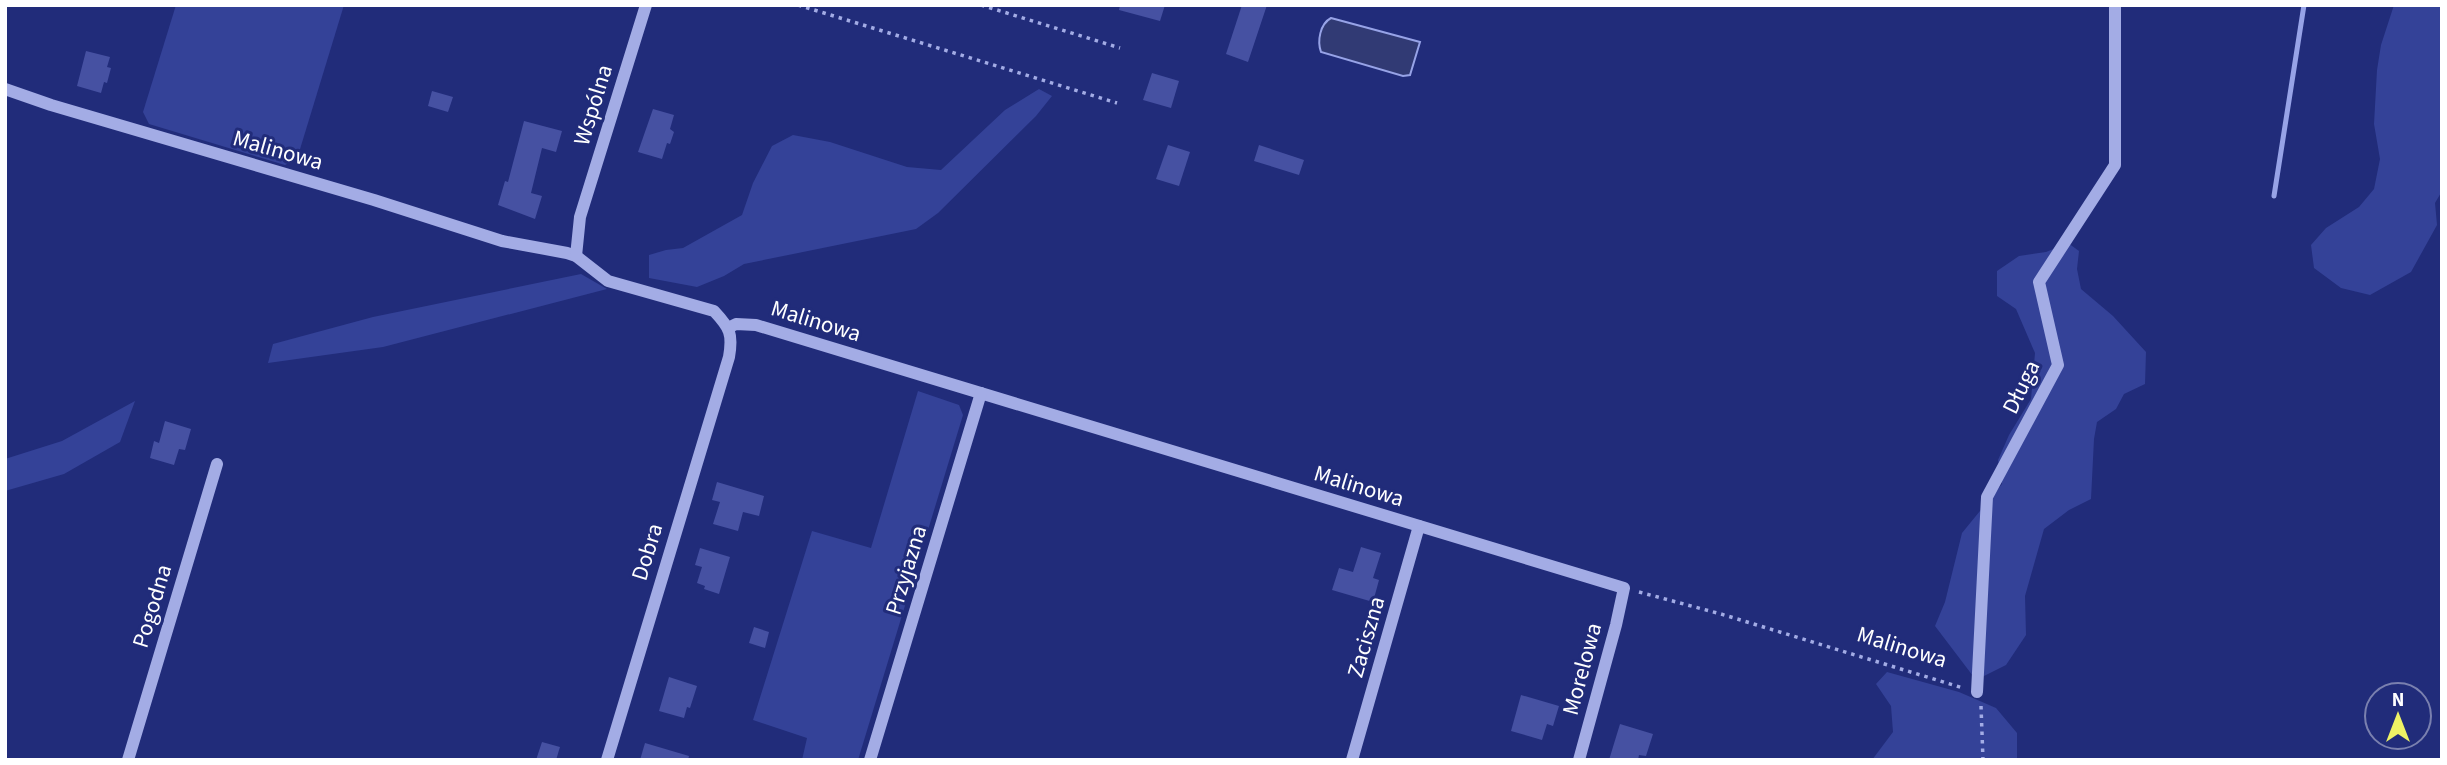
<svg xmlns="http://www.w3.org/2000/svg" width="2447" height="765" viewBox="0 0 2447 765" font-family="'Source Sans 3',sans-serif">
<rect width="100%" height="100%" fill="#212c7a"/>
<!-- green -->
<g fill="#344298">
<polygon points="176,5 344,5 297,159 285,165 149,124 143,112"/>
<polygon points="2394,5 2442,5 2442,191 2435,203 2437,225 2411,272 2370,295 2341,288 2314,268 2311,245 2326,228 2359,207 2374,189 2380,159 2374,124 2377,70 2381,45"/>
<polygon points="1039,89 1052,96 1036,116 938,213 916,229 744,264 724,276 697,287 649,278 649,255 666,250 683,248 742,215 753,183 772,146 793,135 830,142 907,167 941,170 1005,110"/>
<polygon points="2068,243 2079,251 2077,269 2081,289 2113,316 2146,352 2145,384 2124,394 2116,409 2097,422 2094,439 2091,499 2069,510 2044,529 2025,596 2026,635 2006,665 1976,680 1935,626 1945,602 1962,533 2002,484 1998,460 2009,435 2031,399 2035,353 2016,309 1997,296 1997,271 2019,256 2046,252"/>
<polygon points="581,274 607,289 383,347 268,363 273,344 373,317"/>
<polygon points="918,391 959,405 963,415 858,760 802,760 807,738 753,720 812,531 871,548"/>
<polygon points="135,401 120,442 64,474 5,491 5,459 62,441"/>
<polygon points="1887,672 1959,692 1996,708 2017,733 2017,760 1872,760 1893,732 1891,706 1876,684"/>
</g>
<!-- water -->
<path fill="#313a74" stroke="#97a3e7" stroke-width="2" d="M1331,18L1420,42L1410,75L1403,76L1321,52C1317,41 1320,24 1331,18Z"/>
<g fill="none" stroke-linecap="round" stroke-linejoin="round">
<!-- stream -->
<polyline stroke="#97a3e7" stroke-width="5" points="2274,196 2304,5"/>
</g>
<!-- building -->
<g fill="#4651a2">
<polygon points="1120,5 1165,5 1160,21 1119,10"/>
<polygon points="1242,5 1267,5 1248,62 1226,54"/>
<polygon points="86,51 110,57 107,67 111,68 107,83 104,82 101,93 77,86"/>
<polygon points="1152,73 1179,81 1171,108 1143,100"/>
<polygon points="432,91 453,97 448,112 428,106"/>
<polygon points="653,109 674,115 670,129 674,132 670,144 667,143 662,159 638,152"/>
<polygon points="524,121 562,131 556,152 542,148 531,193 542,196 535,219 498,205 505,181 508,182"/>
<polygon points="1168,145 1190,152 1179,186 1156,179"/>
<polygon points="1259,145 1304,160 1299,175 1254,161"/>
<polygon points="165,421 191,429 185,450 179,449 174,465 150,458 154,441 159,443"/>
<polygon points="717,482 764,496 759,516 743,512 738,531 713,524 720,502 712,500"/>
<polygon points="1361,547 1381,553 1373,578 1379,580 1373,602 1332,590 1339,568 1353,572"/>
<polygon points="700,548 730,557 719,594 704,589 705,586 697,583 702,567 695,565"/>
<polygon points="754,627 769,632 765,648 749,643"/>
<polygon points="669,677 697,686 690,708 687,707 684,718 659,711"/>
<polygon points="1521,695 1559,706 1553,726 1547,724 1542,740 1511,731"/>
<polygon points="1620,724 1653,734 1646,756 1639,755 1638,760 1609,760"/>
<polygon points="542,742 560,747 556,760 536,760"/>
<polygon points="645,743 689,756 688,760 640,760"/>
</g>
<g fill="none" stroke-linecap="round" stroke-linejoin="round">
<!-- path -->
<g stroke="#a3ace5" stroke-width="3.5" stroke-dasharray="3.5 5" stroke-linecap="butt">
<polyline points="798,5 1117,103"/>
<polyline points="981,5 1120,48"/>
<polyline points="1639,592 1721,614 1963,688"/>
<polyline points="1981,706 1983,760"/>
</g>
<!-- minor -->
<g stroke="#a3ace5" stroke-width="12">
<path d="M5,89L51,105L374,200L502,241L567,253L576,256L608,281L714,311C730,328 733,334 729,357L607,760"/>
<polyline points="576,256 580,217 646,5"/>
<polyline points="728,328 736,324 756,325 1624,588 1616,625 1579,760"/>
<polyline points="1977,692 1987,497 2058,365 2039,282 2115,165 2115,5"/>
<polyline points="128,760 217,464"/>
<polyline points="870,760 981,393"/>
<polyline points="1352,760 1419,526"/>
</g>
</g>
<g text-anchor="middle" dominant-baseline="central" stroke-width="6" stroke-linejoin="round" paint-order="stroke">
<!-- street labels -->
<g font-size="23" fill="#fff" stroke="#212c7a">
<text transform="translate(593 105) rotate(-73)">Wspólna</text>
<text transform="translate(278 150) rotate(16)">Malinowa</text>
<text transform="translate(816 321) rotate(17)">Malinowa</text>
<text transform="translate(2021 387) rotate(-64)">Długa</text>
<text transform="translate(1359 486) rotate(17)">Malinowa</text>
<text transform="translate(647 552) rotate(-73)">Dobra</text>
<text transform="translate(906 570) rotate(-73)">Przyjazna</text>
<text transform="translate(152 606) rotate(-73)">Pogodna</text>
<text transform="translate(1366 637) rotate(-74)">Zaciszna</text>
<text transform="translate(1902 647) rotate(17)">Malinowa</text>
<text transform="translate(1582 669) rotate(-75)">Morelowa</text>
</g>
</g>
<!-- border -->
<rect width="2447" height="765" fill="none" stroke="#ffffff" stroke-width="14"/>
<!-- north arrow -->
<g transform="translate(2398 716)"><circle r="33" fill="#212c7a" stroke="#7a80af" stroke-width="2"/>
<path d="M0-5L12 26L0 18L-12 26Z" fill="#eef265"/>
<text y="-10" font-size="19" font-weight="bold" text-anchor="middle" fill="#ffffff">N</text>
</g>
</svg>
